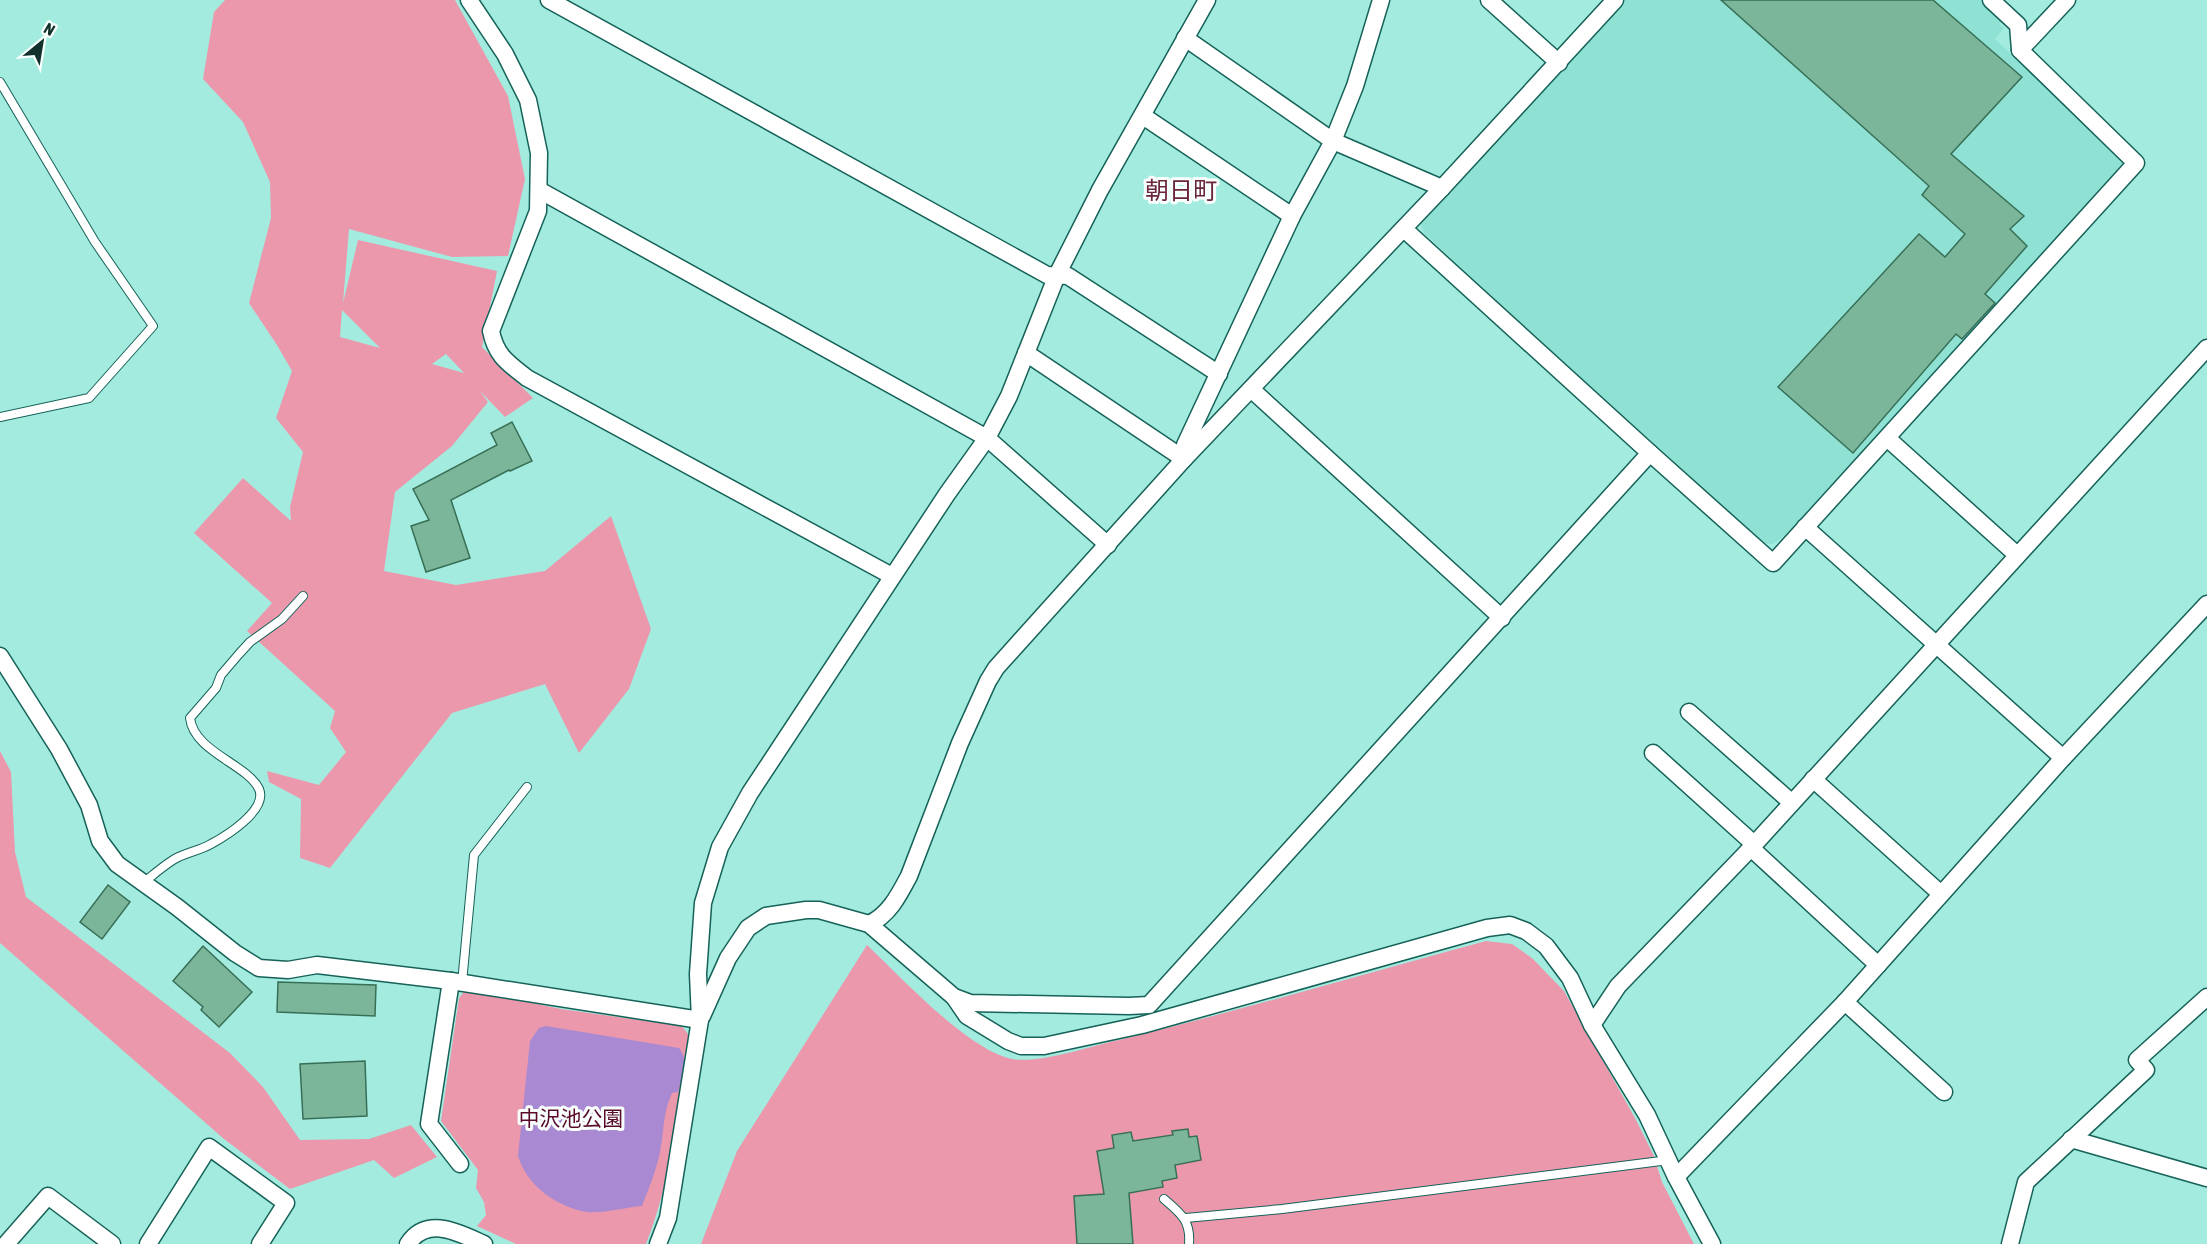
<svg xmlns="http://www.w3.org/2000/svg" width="2207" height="1244" viewBox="0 0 2207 1244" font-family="'Asap Condensed','Noto Sans JP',sans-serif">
<rect width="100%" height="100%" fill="#a4ebdf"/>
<!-- built -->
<polygon fill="#8fe1d4" points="1621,0 1983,0 2004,19 1999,24 2004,28 1995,39 2128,163 1785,535 1773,544 1758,543 1424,233 1420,222"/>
<!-- green -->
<g fill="#eb98ad" fill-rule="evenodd">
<path d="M225,0H455L508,96L525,179L508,256L452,257L349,229L343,303L358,240L497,271L482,347L533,398L505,417L480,391L488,402L452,446L395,492L384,571L456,585L545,571L611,516L651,629L629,689L579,753L545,684L452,713L330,868L300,858L301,799L269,782L267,771L319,785L346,752L330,728L335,711L247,631L272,603L194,533L243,478L291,521L290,507L303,452L276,418L292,371L277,345L249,303L271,218L270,182L243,122L203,79L214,12ZM342,310L380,348L340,337ZM446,354L464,373L432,364Z"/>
<polygon points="0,751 11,772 15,852 26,897 230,1053 263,1087 300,1140 369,1139 411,1125 437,1157 394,1178 374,1160 290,1189 224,1139 0,943"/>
<path d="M1486,941L1512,944L1532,958L1564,991L1635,1118L1654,1156L1662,1182L1694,1244H701L737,1151L867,945C901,977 968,1050 1012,1059C1039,1064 1091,1046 1119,1040C1242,1010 1364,974 1486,941Z"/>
<path d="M466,989L561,1009L682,1026L691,1038C679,1107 672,1179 646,1244H516L477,1226L486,1215L484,1202L476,1188L478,1170L441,1121L459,998Z"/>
</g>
<!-- water -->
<path fill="#a889d2" d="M546,1026L679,1048C690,1061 682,1078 678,1092L672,1093C663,1111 664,1132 660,1152C656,1171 649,1188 642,1206C627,1207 602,1214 587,1212C557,1207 527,1186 518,1156L530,1041L539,1028Z"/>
<!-- building -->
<g fill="#7cb69a" stroke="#376f56" stroke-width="1.5">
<polygon points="1721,0 1933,0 2022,77 1951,154 2024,216 2010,229 2027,246 1985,294 1995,303 1962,339 1956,334 1853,453 1778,387 1919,234 1945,257 1965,234 1922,195 1929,186"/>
<polygon points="512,422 532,461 510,471 509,470 451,500 470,558 426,572 411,526 429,520 413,489 497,445 491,433"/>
<polygon points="108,885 130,902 102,939 80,922"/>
<polygon points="203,946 252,992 219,1027 201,1010 203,1007 173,981"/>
<polygon points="278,982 376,985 375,1016 277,1012"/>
<polygon points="365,1061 367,1116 303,1119 300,1064"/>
<polygon points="1188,1129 1189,1137 1197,1136 1201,1160 1175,1165 1177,1178 1162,1181 1163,1187 1129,1193 1133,1244 1077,1244 1074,1196 1104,1194 1097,1151 1114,1148 1112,1135 1131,1132 1133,1141 1173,1135 1172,1131"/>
</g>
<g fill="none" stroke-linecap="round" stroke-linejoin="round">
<defs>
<g id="service">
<polyline points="0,82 95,242 153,326 89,398 0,417"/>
<path d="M143,883C153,875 162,867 173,860C184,853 199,851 211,844C226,836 268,810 259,789C247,764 194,752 190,718L216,688L221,675L239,654L250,642L282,619L303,596"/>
<polyline points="462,983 474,855 527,787"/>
<path d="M1164,1199C1180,1213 1191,1220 1189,1244"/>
<polyline points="1186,1218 1282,1209 1669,1160"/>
</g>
<g id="minor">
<path d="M469,0L505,54L528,100L539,153L538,211L491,331C496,356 508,363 527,378L892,576"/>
<polyline points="549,0 1047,275 1068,276 1219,374"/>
<polyline points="1489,0 1559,63"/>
<polyline points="1185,38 1333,141 1442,188"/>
<polyline points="2020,50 2067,0"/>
<polyline points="1143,116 1292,216"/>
<polyline points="539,190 987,438 1108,545"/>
<polyline points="1404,229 1650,453 1773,563 2136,163 2020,50 2018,25 1991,0"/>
<polyline points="1026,353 1184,459 1185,445 1292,216 1333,141 1355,86 1381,0"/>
<polyline points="1251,389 1502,618"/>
<polyline points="1887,438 2017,555"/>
<polyline points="1805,527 2063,758"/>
<polyline points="0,656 59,749 89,805 100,841 117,864 177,907 235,953 259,968 288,970 317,965 451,981 700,1020"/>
<polyline points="1689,712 1791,802"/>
<polyline points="1653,753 1754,844"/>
<polyline points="1813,779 1941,894"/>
<polyline points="1751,848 1878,965"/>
<path d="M869,924C889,915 899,895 909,876L960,743L988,681L996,668L1184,459L1442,188L1615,0"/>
<polyline points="451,981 429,1124 460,1164"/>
<polyline points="954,997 967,1016 1008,1041 1021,1046 1044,1046 1142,1025 1487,928 1510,925 1526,931 1546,946 1570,978 1592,1025 1647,1115 1676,1177 1712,1244"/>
<polyline points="1845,1002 1944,1092"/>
<polyline points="702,1016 728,958 748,928 766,916 806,910 819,910 869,924 954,997 970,1003 1129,1006 1149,1005 1650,453"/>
<polyline points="1592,1025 1618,986 1751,848 2207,348"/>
<polyline points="2071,1139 2207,1178"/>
<polyline points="1676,1177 1845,1002 2063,758 2207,604"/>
<polyline points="6,1244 48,1196 112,1244"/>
<polyline points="148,1244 209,1147 286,1203 260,1244"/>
<path d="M408,1244C427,1215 459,1233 484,1244"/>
<polyline points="658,1244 668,1218 700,1020 698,974 703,903 720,847 750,793 947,494 987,438 1009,396 1057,275 1100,190 1207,0"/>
<polyline points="2010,1244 2026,1182 2146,1070 2137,1060 2207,997"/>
</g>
</defs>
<!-- service casing -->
<use href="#service" stroke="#156258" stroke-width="10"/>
<!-- minor casing -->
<use href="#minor" stroke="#156258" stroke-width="19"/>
<!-- service -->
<use href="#service" stroke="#fff" stroke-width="8"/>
<!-- minor -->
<use href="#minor" stroke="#fff" stroke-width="16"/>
</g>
<g text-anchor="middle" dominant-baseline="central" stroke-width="6" stroke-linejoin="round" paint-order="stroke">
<!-- park labels -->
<g font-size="21" fill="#5a0b2b" stroke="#f7fefc">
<text x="571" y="1118">中沢池公園</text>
</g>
<!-- quarter labels -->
<g font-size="24" fill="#6a253b" stroke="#f7fefc">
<text x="1181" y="190">朝日町</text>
</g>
</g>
<!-- north arrow -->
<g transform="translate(42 42) rotate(30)" stroke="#f7fefc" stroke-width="4.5" paint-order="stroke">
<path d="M0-4.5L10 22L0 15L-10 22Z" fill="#13312c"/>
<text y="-9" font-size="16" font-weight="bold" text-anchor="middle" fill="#13312c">N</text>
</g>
</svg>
